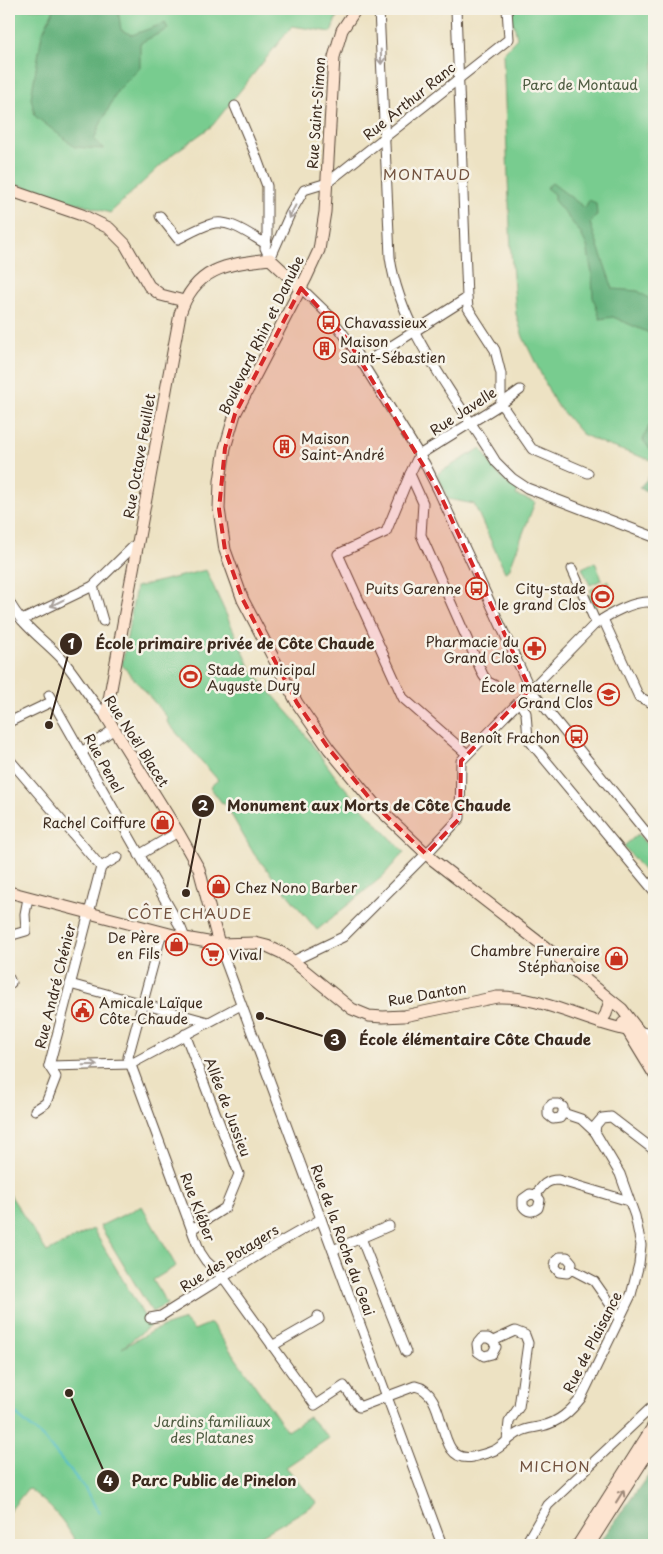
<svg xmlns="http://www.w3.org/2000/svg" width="663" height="1554" viewBox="0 0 663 1554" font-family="'Playpen Sans',sans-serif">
<rect width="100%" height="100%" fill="#f7f3e8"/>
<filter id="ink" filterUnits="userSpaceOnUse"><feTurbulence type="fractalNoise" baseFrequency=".02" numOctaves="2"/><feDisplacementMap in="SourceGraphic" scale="10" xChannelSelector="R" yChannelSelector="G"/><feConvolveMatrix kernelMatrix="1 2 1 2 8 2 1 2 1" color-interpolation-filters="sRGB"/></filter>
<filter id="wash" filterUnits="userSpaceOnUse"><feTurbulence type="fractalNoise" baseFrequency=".0096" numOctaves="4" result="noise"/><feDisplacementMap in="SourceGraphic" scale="20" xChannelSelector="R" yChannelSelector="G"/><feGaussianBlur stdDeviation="1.12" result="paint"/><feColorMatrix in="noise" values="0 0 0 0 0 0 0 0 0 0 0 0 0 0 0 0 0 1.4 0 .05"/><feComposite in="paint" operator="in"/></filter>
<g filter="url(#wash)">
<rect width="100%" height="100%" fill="#ede2c3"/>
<!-- green -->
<g fill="#78cc8f" stroke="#5a7b56">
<polygon points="13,9 344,9 337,16 331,32 292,26 212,126 174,153 110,213 9,182 9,14"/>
<polygon points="510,9 654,9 654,461 606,445 582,434 555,403 523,337 516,314 511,252 503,53 517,38 514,24 511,24"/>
<path d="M481,448C491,465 500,480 518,490L516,495L535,502L509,570L505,572L474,504L448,499L437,474Z"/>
<polygon points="595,562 602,580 590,585 582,568"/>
<polygon points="206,570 252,671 293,718 335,776 364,810 404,852 383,876 317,930 254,854 224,802 222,803 210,787 218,780 167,722 168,718 122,665 136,587"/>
<polygon points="608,581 616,596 593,607 588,596 592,594 590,590"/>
<polygon points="638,834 654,854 654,884 624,846"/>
<path d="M9,1193L47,1252L93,1229L150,1326L122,1348L154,1330L185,1320L194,1330L211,1323L287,1431L309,1417L329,1438L286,1467L317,1503L245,1545H77C65,1520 50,1505 28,1488L9,1512Z"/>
<polygon points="142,1206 176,1266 153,1280 167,1304 152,1312 100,1226"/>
</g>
<!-- forest -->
<g fill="#62b07a" stroke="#4e6d4c">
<polygon points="54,9 118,9 121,30 132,35 165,23 168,29 140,43 140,68 118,90 99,127 94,140 104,149 75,147 35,116 31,98 42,34"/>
<polygon points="552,183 585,208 589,200 596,203 597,215 590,223 613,289 638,291 654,302 654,338 647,332 613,317 600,319 593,297 592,274 587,246 580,232 554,200 554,194 546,188"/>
<polygon points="654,414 654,455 643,440"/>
<polygon points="654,471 654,494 639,488"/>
<polygon points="654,1467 654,1545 598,1545"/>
</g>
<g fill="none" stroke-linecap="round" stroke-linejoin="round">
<!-- stream -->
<polyline stroke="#50bdc9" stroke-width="2" points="9,1405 18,1416 44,1439 84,1487 99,1513"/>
</g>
</g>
<g filter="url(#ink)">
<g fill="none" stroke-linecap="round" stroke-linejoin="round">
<defs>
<g id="street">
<path d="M379,9L390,257C400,331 458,399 496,462L512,478L527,488L654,537"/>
<polyline points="235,106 254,151 267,186 267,237 265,248 270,259"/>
<path d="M160,216L178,239C188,234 200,227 211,224C229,218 250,235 266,244"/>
<polyline points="270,259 290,214 304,190 327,183 509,39 507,9"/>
<polyline points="301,288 329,315 348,340 425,464 438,490 530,689 654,842"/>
<polyline points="467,298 468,308 495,350 501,374 501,404 532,449 588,473"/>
<polyline points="363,364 467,298 456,9"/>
<polyline points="410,474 423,503 421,535 483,675 488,682 496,686"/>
<polyline points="572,569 596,623"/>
<polyline points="93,586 103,621"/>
<path d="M9,601C20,624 44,640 61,658C77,676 89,699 106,716"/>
<polyline points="603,619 639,697 654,704"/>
<polyline points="22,620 93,586 138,542"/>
<polyline points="49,695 181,928 185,938"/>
<polyline points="519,701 526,713 528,739 654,891"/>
<polyline points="9,722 53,701"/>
<polyline points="82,752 114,729"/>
<polyline points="467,754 403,698 338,554 386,532 410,474 419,455 501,404 520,390"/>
<polyline points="9,759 101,867"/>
<polyline points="139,855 178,832"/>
<polyline points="101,867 118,857"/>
<path d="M162,932L128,1057L200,1252L206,1261L223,1277L315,1405L344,1386L359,1407L415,1386C451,1393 433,1465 473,1457C480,1455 489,1453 495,1450C504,1445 511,1436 520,1432C526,1428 535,1428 542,1426C559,1422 570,1412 581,1398L631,1295L639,1264L641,1245L635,1216L620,1174L595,1132L596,1125L602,1118L611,1117L654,1150"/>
<polyline points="9,936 26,931 25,914 28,898"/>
<polyline points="219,944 442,1545"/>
<path d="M293,961L343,937L432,848L460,818L461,761L593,626C607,615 637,598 654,603"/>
<polyline points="9,978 11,983"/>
<polyline points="70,984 208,1022"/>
<polyline points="635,1030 654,1035"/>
<polyline points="185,1034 239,1174 225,1208 192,1229"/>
<polyline points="49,1066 131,1064 241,1005"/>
<polyline points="49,1066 101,867"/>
<polyline points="35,1110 46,1103 56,1077 49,1066"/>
<polyline points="563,1113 560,1118 553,1119 548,1115 548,1108 552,1104 559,1104 563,1107 563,1113 581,1119 595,1132"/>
<path d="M536,1195L530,1194L523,1199V1206C527,1212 532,1213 538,1208L540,1200L536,1195C542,1186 546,1180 558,1180L629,1201"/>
<polyline points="361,1238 389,1226"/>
<polyline points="333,1250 361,1238 406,1352"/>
<polyline points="571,1269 572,1263 567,1257 560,1257 556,1261 555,1267 559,1272 567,1273 571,1269 594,1281 620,1318"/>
<polyline points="150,1318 161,1316 265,1251 321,1219"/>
<polyline points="493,1341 496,1347 492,1354 484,1356 478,1352 477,1344 482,1338 488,1338 493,1341 515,1331 525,1335 528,1343 519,1407 509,1422 507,1441"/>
<polyline points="272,1346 319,1319 318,1316"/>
<polyline points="525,1545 548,1505 654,1405"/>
</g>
<g id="secondary">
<polyline points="356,9 342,30 334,57 325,212 319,250 306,278 235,414 225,448 220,481 219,509 225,550 243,600 297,703 329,749 376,806 433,860 545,947 622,1009 638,1030 654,1056"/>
<polyline points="9,190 82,215 109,228 125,244 149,286 161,295 184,301"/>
<path d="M9,892L185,938L219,944L255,943L267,946L282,953L293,961L352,1009L369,1016L383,1017L404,1016L497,997C538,995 586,1022 627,1030"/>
<path d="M219,944L199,869L178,832L106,716L180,314C195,267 228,264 270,259L301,288"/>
<polyline points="600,1023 606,1014 610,1000"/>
<polyline points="623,1023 654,1074"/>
<polyline points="578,1545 654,1425"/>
<polyline points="589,1545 654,1443"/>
</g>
</defs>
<!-- street casing -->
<use href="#street" stroke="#564637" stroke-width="11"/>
<!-- secondary casing -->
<use href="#secondary" stroke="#564637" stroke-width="13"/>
<!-- street -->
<use href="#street" stroke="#fff" stroke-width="9"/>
<!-- secondary -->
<use href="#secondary" stroke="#fde4d0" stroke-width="11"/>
</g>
<!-- one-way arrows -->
<defs><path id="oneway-shaft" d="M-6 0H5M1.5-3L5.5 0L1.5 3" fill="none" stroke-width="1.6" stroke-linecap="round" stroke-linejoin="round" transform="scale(1.25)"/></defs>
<g stroke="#a79f9a">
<use href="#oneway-shaft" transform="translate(381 57) rotate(88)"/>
<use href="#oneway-shaft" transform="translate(292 212) rotate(118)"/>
<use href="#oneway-shaft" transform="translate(57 603) rotate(154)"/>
<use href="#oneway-shaft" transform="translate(90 1065) rotate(-2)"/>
</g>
<use stroke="#9c8777" href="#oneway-shaft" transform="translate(620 1496) rotate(-58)"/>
</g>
<!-- marked area -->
<path fill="#d62828" fill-opacity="0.2" stroke="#d62828" stroke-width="4" stroke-dasharray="10 6" stroke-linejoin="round" d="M301,288L348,340L438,490L530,689L461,761L460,818L426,854L376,806L329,749L297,703L243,600L225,550L219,509L225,448L235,414Z"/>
<!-- icons -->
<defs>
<symbol id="bus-ring" viewBox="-11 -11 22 22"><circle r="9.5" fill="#f7f3e8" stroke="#c8321e" stroke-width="1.5"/><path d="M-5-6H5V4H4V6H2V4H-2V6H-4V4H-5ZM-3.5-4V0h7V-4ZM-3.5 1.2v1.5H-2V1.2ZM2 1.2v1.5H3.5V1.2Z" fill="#c8321e"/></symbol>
<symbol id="building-ring" viewBox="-11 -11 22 22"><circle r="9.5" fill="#f7f3e8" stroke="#c8321e" stroke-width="1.5"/><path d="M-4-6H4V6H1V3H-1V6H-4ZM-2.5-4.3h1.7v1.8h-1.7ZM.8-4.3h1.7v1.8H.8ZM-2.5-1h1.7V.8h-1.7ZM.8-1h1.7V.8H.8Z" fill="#c8321e"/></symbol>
<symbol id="stadium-ring" viewBox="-11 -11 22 22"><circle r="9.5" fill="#f7f3e8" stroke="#c8321e" stroke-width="1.5"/><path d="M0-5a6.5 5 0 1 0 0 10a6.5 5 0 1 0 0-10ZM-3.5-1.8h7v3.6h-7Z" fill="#c8321e"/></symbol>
<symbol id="pharmacy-ring" viewBox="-11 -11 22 22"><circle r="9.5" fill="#f7f3e8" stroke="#c8321e" stroke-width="1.5"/><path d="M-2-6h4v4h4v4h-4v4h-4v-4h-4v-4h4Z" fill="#c8321e"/></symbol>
<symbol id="school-ring" viewBox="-11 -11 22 22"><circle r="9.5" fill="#f7f3e8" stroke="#c8321e" stroke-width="1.5"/><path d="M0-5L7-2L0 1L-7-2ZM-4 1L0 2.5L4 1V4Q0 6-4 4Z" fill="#c8321e"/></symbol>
<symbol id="shop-ring" viewBox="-11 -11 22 22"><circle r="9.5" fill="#f7f3e8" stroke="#c8321e" stroke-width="1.5"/><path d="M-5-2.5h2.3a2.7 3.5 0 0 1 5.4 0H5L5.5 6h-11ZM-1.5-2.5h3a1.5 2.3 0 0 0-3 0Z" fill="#c8321e"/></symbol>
<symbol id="supermarket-ring" viewBox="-11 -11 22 22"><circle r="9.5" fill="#f7f3e8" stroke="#c8321e" stroke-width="1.5"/><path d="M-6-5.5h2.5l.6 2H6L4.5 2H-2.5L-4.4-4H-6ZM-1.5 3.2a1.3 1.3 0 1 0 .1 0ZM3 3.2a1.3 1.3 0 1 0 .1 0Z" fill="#c8321e"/></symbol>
<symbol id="civic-ring" viewBox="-11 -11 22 22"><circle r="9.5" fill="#f7f3e8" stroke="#c8321e" stroke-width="1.5"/><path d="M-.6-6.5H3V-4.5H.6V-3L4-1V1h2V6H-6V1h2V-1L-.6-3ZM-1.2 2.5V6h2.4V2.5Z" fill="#c8321e"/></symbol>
</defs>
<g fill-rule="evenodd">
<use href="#bus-ring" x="316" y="310" width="25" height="25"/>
<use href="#building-ring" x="312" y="336" width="25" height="25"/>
<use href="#building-ring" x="272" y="434" width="25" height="25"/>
<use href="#bus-ring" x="464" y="576" width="25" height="25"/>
<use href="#stadium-ring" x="590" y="584" width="25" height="25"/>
<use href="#pharmacy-ring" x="522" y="636" width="25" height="25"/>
<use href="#stadium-ring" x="178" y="664" width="25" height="25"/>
<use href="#school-ring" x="596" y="682" width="25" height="25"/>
<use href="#bus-ring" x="564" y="724" width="25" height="25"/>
<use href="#shop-ring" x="150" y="810" width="25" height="25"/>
<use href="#shop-ring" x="206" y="874" width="25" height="25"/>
<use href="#shop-ring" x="164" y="932" width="25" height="25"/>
<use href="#supermarket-ring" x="200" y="942" width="25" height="25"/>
<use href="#shop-ring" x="604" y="946" width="25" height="25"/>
<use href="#civic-ring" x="70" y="998" width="25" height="25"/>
</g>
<g text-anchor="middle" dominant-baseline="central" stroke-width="5" stroke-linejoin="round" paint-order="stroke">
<!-- park labels -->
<g font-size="14" fill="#4d5b40" stroke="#f7f3e8">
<text x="580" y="84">Parc de Montaud</text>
<text x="212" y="1421">Jardins familiaux<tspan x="212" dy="16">des Platanes</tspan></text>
</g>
<!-- street labels -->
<g font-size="14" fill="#3b2a1e" stroke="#f7f3e8">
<text transform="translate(409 101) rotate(-39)">Rue Arthur Ranc</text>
<text transform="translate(316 113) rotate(-86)">Rue Saint-Simon</text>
<text transform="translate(261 335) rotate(-64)">Boulevard Rhin et Danube</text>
<text transform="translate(463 411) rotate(-33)">Rue Javelle</text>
<text transform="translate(139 456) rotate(-80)">Rue Octave Feuillet</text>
<text transform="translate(137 741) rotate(57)">Rue Noël Blacet</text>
<text transform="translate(104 763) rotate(61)">Rue Penel</text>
<text transform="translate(55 986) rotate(-76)">Rue André Chénier</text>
<text transform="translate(427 994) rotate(-10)">Rue Danton</text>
<text transform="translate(228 1107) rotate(69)">Allée de Jussieu</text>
<text transform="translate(198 1207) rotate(69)">Rue Kléber</text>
<text transform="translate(343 1240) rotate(70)">Rue de la Roche du Geai</text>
<text transform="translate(229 1258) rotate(-32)">Rue des Potagers</text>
<text transform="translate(592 1342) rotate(-63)">Rue de Plaisance</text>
</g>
<!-- poi labels -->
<g font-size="14" fill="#3b2a1e" stroke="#f7f3e8" text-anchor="end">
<text x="344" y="322" text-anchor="start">Chavassieux</text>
<text x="340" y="341" text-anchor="start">Maison<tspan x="340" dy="16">Saint-Sébastien</tspan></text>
<text x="301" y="438" text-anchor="start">Maison<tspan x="301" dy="16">Saint-André</tspan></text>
<text x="461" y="588">Puits Garenne</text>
<text x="586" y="588">City-stade<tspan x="586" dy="16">le grand Clos</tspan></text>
<text x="519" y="641">Pharmacie du<tspan x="519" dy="16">Grand Clos</tspan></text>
<text x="207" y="669" text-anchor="start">Stade municipal<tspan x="207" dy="16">Auguste Dury</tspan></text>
<text x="593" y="686">École maternelle<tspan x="593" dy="16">Grand Clos</tspan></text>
<text x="560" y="737">Benoît Frachon</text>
<text x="146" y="822">Rachel Coiffure</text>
<text x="235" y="887" text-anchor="start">Chez Nono Barber</text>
<text x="160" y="937">De Père<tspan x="160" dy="16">en Fils</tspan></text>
<text x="600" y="950">Chambre Funeraire<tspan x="600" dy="16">Stéphanoise</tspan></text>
<text x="229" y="954" text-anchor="start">Vival</text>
<text x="99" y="1002" text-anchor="start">Amicale Laïque<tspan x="99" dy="16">Côte-Chaude</tspan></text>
</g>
<!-- neighbourhood labels -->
<g font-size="15" letter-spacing="1" fill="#72523f" stroke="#f7f3e8">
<text x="427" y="173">MONTAUD</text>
<text x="190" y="912">CÔTE CHAUDE</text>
<text x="555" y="1465">MICHON</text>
</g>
</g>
<!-- callouts -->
<path fill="none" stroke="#3b2a1e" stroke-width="2" d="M49 725L71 644M186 893L203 806M260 1016L335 1040M69 1393L108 1481"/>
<g fill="#3b2a1e" stroke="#f7f3e8" stroke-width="2">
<circle cx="49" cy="725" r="5"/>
<circle cx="186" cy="893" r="5"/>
<circle cx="260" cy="1016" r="5"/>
<circle cx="69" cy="1393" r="5"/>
<circle cx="71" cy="644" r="12"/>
<circle cx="203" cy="806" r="12"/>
<circle cx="335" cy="1040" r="12"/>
<circle cx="108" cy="1481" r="12"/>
</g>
<g font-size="15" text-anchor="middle" font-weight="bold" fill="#fff">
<text x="71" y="649">1</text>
<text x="203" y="811">2</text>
<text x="335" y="1045">3</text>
<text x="108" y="1486">4</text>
</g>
<g font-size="15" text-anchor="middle" font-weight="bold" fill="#3b2a1e" stroke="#f7f3e8" stroke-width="5" stroke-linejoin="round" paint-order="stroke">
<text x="235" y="649">École primaire privée de Côte Chaude</text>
<text x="369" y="811">Monument aux Morts de Côte Chaude</text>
<text x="475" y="1045">École élémentaire Côte Chaude</text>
<text x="214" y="1486">Parc Public de Pinelon</text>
</g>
<!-- margin -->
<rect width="663" height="1554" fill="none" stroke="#f7f3e8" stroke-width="30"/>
</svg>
